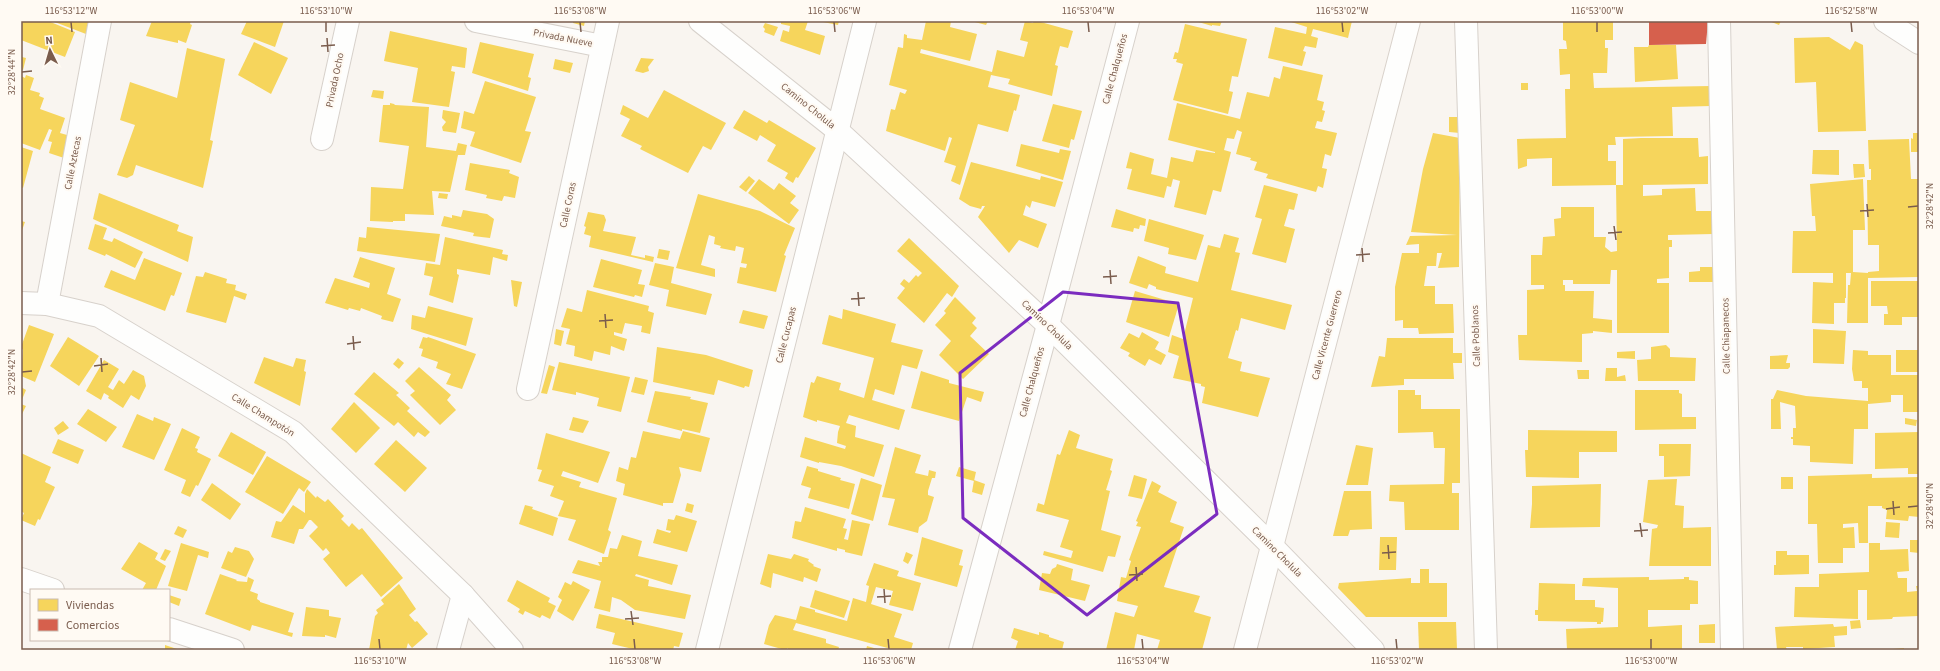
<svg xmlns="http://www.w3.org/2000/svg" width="1940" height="671" viewBox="0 0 1940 671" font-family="'Source Sans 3',sans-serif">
<rect width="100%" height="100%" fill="#f9f5f0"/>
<!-- homes -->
<g fill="#f6d55c">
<polygon points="21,21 48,21 75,32 65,57 21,40"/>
<polygon points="52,21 91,21 86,34"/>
<polygon points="152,21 191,21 190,24 192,25 186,43 178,40 178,43 146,36"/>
<polygon points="247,21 284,21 275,47 241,34"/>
<polygon points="573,21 585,21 584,26 573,23"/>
<polygon points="781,21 808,21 805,30 825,36 820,55 780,41 783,30 789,32 790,26 781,24"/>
<polygon points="818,21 839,21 838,25"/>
<polygon points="926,21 951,21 950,27 977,34 970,61 921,49 920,53 992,72 997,50 1024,57 1028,42 1020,40 1025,21 1033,23 1034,21 1037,21 1073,31 1068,48 1060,46 1055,65 1058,66 1052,96 1008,84 1010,79 991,75 988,87 1020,95 1016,111 1014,110 1008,132 978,124 960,185 951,181 956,166 944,162 952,138 949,137 945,151 886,131 891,109 895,110 900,92 905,94 907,90 889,85 898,47 903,48 904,34 907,35 907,38 922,40"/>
<polygon points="971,21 988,21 986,25"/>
<polygon points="1195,21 1222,21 1220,26 1212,25 1212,26"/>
<polygon points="1288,21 1352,21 1348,38 1313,29 1311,36 1318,38 1316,48 1305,46 1303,51 1306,52 1302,66 1268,58 1275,27 1306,34 1307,27"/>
<polygon points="1563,21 1613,21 1613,40 1605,40 1605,48 1608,48 1607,73 1593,73 1594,88 1711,86 1711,106 1672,107 1673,136 1615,137 1616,145 1608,145 1608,161 1616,161 1616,185 1552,186 1552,158 1527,159 1527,166 1518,169 1517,139 1566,138 1565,89 1570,89 1570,74 1560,75 1559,49 1567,49 1566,41 1563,40"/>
<polygon points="1769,21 1781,21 1779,25"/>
<polygon points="765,23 778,27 774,36 764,32 765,29 763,27"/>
<polygon points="1185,24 1247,39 1238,77 1232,76 1229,91 1233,92 1228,114 1173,100 1183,64 1176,62 1177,59 1173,59 1175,52 1178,53"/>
<polygon points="390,31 467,48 465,68 452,66 451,71 455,72 449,107 412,102 418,68 384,61"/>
<polygon points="1829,37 1850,50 1855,41 1863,45 1866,131 1818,132 1816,82 1795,83 1794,38"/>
<polygon points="254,42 288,58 271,94 238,75"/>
<polygon points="480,42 534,54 528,77 531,78 528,91 472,73"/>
<polygon points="1649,45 1676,45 1678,79 1635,82 1634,47 1648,47"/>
<polygon points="187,48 225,59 210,140 213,141 203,188 136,165 133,175 127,178 117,175 135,125 120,120 130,82 177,98"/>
<polygon points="22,57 26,58 23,70 21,69"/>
<polygon points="641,58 654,59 648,67 649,71 643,73 635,71"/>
<polygon points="555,59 573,63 570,73 553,69"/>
<polygon points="1283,66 1323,75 1317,100 1324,102 1322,110 1325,111 1322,122 1317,121 1315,128 1337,133 1331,156 1325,154 1322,168 1327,169 1323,188 1318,186 1316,192 1266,178 1268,174 1254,170 1257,162 1250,160 1251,158 1236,154 1242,132 1237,130 1234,139 1227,138 1224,150 1231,152 1221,192 1213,190 1206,215 1174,207 1180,181 1173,179 1171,187 1167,186 1164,198 1127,189 1132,169 1126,168 1130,152 1154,159 1151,174 1167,178 1171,157 1193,162 1196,150 1215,153 1215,152 1168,140 1177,103 1240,119 1247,92 1269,97 1274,77 1280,79"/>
<polygon points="26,75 34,78 30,90 40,93 39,96 44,98 40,109 65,118 60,133 74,137 67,159 49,153 52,142 48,141 52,130 49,129 40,150 21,143 21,76 25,78"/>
<polygon points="485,81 536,97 525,131 531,132 521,163 470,146 475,132 461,128 464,111 474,114"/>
<rect x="1521" y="83" width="7" height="7"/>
<polygon points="373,90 384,91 383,99 371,97"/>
<polygon points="664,90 726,123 711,150 703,146 688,173 640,149 642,146 621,136 630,119 620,114 623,105 648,118"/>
<polygon points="390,103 394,104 395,105 429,107 426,147 456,151 458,143 467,145 465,155 458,155 450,192 432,191 434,215 405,214 405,221 393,221 393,222 370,221 371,187 403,189 409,146 379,142 383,105 390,105"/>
<polygon points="1053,104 1082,111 1074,140 1071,139 1069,148 1042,141"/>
<polygon points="443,110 460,113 456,133 443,131 442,127 446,122 442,118"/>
<polygon points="744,110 767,123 769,120 816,148 798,178 796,177 793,183 785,178 788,173 767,161 776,145 760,135 757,141 733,128"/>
<polygon points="1449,117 1460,117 1460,133 1449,132"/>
<polygon points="1433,133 1460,138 1459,267 1438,268 1442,253 1437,253 1436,266 1427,266 1424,286 1435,286 1435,304 1453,304 1454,333 1419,334 1418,328 1403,328 1403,320 1395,321 1395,287 1402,253 1419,253 1419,244 1406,245 1410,236 1457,235 1411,232 1423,169"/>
<polygon points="1913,133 1919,133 1919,152 1911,152 1911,138 1913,139"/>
<polygon points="1641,138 1698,138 1699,157 1708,156 1708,184 1643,185 1643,196 1662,195 1662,189 1695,188 1696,211 1712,211 1713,234 1668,235 1668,240 1672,240 1672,247 1669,247 1669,278 1657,279 1657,283 1669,283 1669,333 1617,333 1617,270 1611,270 1610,284 1573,284 1573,280 1563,280 1563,285 1565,285 1565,291 1594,291 1593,318 1612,320 1612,333 1593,331 1593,333 1582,334 1582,362 1519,360 1518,335 1527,335 1527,290 1544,289 1544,285 1531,285 1531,255 1542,255 1543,237 1555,236 1554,219 1561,218 1561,207 1594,207 1594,237 1606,237 1605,247 1611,252 1617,251 1616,185 1623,185 1623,139"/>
<polygon points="1909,139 1911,179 1919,179 1919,277 1868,278 1868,323 1847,323 1848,285 1850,285 1851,273 1846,273 1846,298 1845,298 1845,303 1834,303 1834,324 1812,323 1813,282 1833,283 1833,273 1792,273 1793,231 1816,231 1815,216 1812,216 1810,184 1863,179 1865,230 1853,230 1853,272 1868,273 1868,272 1879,271 1879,245 1868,245 1867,180 1871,180 1871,169 1869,169 1868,140"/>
<polygon points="1021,144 1059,153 1060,149 1071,151 1063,180 1016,166"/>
<polygon points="21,147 33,151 23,188 21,187"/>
<polygon points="1813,150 1839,150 1839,175 1812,174"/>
<polygon points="971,162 1040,180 1041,176 1063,182 1055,207 1032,201 1030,208 1026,205 1023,215 1047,224 1038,248 1019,240 1009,253 978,217 985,206 982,206 981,209 970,206 959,199"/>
<polygon points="470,163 510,170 509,173 519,177 515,198 504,196 502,201 486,198 487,195 465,190"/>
<polygon points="1853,164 1864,164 1865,177 1854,178"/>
<polygon points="749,176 755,181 746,192 739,187"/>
<polygon points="759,179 774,190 779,183 796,196 790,203 799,210 789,224 748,193"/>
<polygon points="1264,185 1298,194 1294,210 1289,209 1284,226 1295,229 1286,263 1252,254 1262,219 1255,217"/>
<polygon points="99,193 179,225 177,231 193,237 188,262 93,219"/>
<polygon points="439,193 448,194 447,199 438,198"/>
<polygon points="698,194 760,211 795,228 784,255 786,256 776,292 737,283 740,267 746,268 747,264 741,263 744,248 736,246 735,251 720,248 721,246 714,244 715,237 709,235 701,265 715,269 715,277 676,268"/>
<polygon points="1116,209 1146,219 1145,226 1140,225 1139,229 1134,228 1133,232 1111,227"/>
<polygon points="463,210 487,214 494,219 490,238 473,236 474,233 441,226 444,216 452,218 452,215 461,217"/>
<polygon points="588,212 604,215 606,220 603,231 636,237 631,255 645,258 645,255 654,257 653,262 589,247 591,236 584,234 586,227 584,226"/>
<polygon points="1149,219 1204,235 1196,260 1168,254 1169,248 1144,241"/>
<polygon points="21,221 25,222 21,233"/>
<polygon points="95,224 107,228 103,239 112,242 114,238 143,252 135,268 106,254 105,256 88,249"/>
<polygon points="367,227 440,234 435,262 357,251 359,237 366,238"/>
<polygon points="1224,234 1239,238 1235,252 1240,253 1231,290 1292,305 1285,330 1241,318 1238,331 1236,330 1228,358 1242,362 1240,371 1270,378 1258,417 1202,403 1205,387 1201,386 1201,384 1173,378 1179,356 1168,352 1172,335 1183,339 1193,298 1156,289 1156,287 1149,284 1147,289 1129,283 1138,256 1166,267 1165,273 1198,282 1208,245 1220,248"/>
<polygon points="445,237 503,250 502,254 508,255 507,261 493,257 490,275 457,269 457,274 459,275 453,303 429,295 433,277 424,275 426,263 440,265"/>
<polygon points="909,238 959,286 952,297 947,293 924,323 897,298 905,288 900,284 904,279 909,283 916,275 918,277 922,273 897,251"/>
<polygon points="659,249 670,251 668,260 657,258"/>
<polygon points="360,257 395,268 387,294 401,299 393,322 381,319 382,316 361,308 360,311 349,308 348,310 325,303 335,278 369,288 370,283 353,277"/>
<polygon points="144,258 182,273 174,296 171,295 165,311 104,287 111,270 135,280"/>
<polygon points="601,259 642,270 638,284 645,285 642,297 635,295 634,297 593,287"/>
<polygon points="655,263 674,267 671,283 712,294 706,315 666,306 669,290 649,285"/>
<polygon points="1700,267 1713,267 1714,282 1689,282 1689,272 1700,271"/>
<polygon points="205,272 227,279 226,283 236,285 235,290 247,294 245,300 234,296 226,323 186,312 196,276 203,277"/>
<polygon points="511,280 522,282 517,307 514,306"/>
<polygon points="1871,281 1919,281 1919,317 1902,317 1902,325 1884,325 1884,314 1888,314 1887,306 1871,306"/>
<polygon points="587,290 649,306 648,311 654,313 650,334 641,332 642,326 625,323 622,334 614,332 614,335 627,339 624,351 611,346 610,355 594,351 592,361 574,356 575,346 566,344 570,329 561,327 567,308 582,312"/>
<polygon points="1135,291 1179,304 1169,337 1126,322"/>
<polygon points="955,297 976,318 972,323 977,328 970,336 989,354 963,379 939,355 951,341 935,325 946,313 944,311"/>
<polygon points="428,306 473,318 466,346 411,329 412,315 425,318"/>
<polygon points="843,309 896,324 891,342 923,350 917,369 902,365 894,395 875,389 872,400 905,410 899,430 849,415 846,423 856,426 855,437 884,445 874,477 841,466 819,462 819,463 800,457 805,437 845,449 846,446 837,443 838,432 840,426 817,420 817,422 803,417 811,382 814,383 817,376 841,383 839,390 864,398 874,358 822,344 829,315 842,319"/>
<polygon points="743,310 768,316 764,329 739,323"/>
<polygon points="29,325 54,334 35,382 21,376 23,350 21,347"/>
<polygon points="556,329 564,331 561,346 554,344"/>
<polygon points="1813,329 1846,331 1844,364 1813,363"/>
<polygon points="1142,332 1159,342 1155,349 1166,355 1161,365 1149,359 1145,366 1128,356 1130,353 1120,348 1129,333 1139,338"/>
<polygon points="68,337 99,356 79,386 50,366"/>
<polygon points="423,337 427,338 428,337 476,354 462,389 446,384 451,374 436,368 438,362 421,356 423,349 419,348"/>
<polygon points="1387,338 1453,338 1453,353 1462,353 1462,363 1453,363 1454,379 1404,379 1404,385 1371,387 1379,356 1385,357"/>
<polygon points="1666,345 1670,349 1670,357 1696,358 1695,381 1638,381 1637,360 1651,359 1651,347"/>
<polygon points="657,347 706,355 753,370 749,387 745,386 744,388 718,380 714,395 653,382"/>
<polygon points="1853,350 1868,351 1868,355 1891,355 1891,375 1919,375 1919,412 1903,412 1903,395 1891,395 1891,402 1868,404 1868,429 1854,429 1853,464 1810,462 1810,446 1793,445 1793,439 1791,439 1791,437 1793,437 1793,428 1796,428 1795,406 1780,402 1781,429 1771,429 1771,399 1773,399 1777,390 1806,396 1868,401 1868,388 1862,388 1862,381 1854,381 1852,369"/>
<rect x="1896" y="350" width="23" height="22"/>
<polygon points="1635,351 1635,359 1617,358 1617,352"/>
<polygon points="1788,355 1786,363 1790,363 1790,367 1788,369 1770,369 1770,356"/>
<polygon points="264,357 293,367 296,358 306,360 304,371 306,372 300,406 254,383"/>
<polygon points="398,358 404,363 399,369 393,364"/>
<polygon points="104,360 119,369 108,387 113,390 119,380 124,384 133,370 144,376 146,386 139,400 131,395 123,408 108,398 109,396 104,393 101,400 86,391"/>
<polygon points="559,362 630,377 621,412 597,406 599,398 576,392 576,395 552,390"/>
<polygon points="549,365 555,367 547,394 541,393"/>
<polygon points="419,367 451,395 447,400 456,410 440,425 410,395 415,391 405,381"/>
<polygon points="1606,368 1617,368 1617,377 1625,375 1626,381 1605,381"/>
<polygon points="1577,370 1589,370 1589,379 1578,379"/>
<polygon points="921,371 949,380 949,383 984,392 981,402 967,397 959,421 911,408"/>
<polygon points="374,372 399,393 396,395 410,408 407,411 430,432 425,437 418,432 414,437 398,422 394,426 354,394"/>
<polygon points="635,377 648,380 644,395 631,392"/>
<polygon points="21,387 26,390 21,402"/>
<polygon points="1398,390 1415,390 1415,395 1421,395 1421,409 1460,409 1460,483 1452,483 1452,493 1459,493 1459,530 1405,530 1404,502 1389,501 1390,485 1444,484 1445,448 1434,448 1433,432 1398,433"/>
<polygon points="1635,390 1679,390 1679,393 1682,394 1682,417 1696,417 1696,429 1635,430"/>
<polygon points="655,391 691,397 690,399 708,403 700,433 682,429 682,431 647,422"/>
<polygon points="354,402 380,428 356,453 331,429"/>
<polygon points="21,404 26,406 21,416"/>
<polygon points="88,409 117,427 106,442 77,424"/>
<polygon points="137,414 153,421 154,417 171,424 154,460 122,447"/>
<polygon points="573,417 589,421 583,433 569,430"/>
<polygon points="1905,418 1917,420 1916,426 1905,424"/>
<polygon points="63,421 69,428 58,435 54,428"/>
<polygon points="182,428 200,437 195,448 198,449 197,452 211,459 198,486 196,485 190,497 181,493 186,480 164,470"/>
<polygon points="1069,430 1080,435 1076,448 1113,459 1110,470 1112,471 1106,490 1110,491 1101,530 1121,536 1115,557 1108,556 1103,572 1043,555 1044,551 1071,558 1073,551 1060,547 1069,520 1036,511 1038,503 1044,505 1057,454 1060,455"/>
<polygon points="1528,430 1617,431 1617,452 1579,452 1579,478 1526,477 1525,450 1528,450"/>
<polygon points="643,431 680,439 683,431 710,438 701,472 679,467 681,475 673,503 663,503 663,506 623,495 625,484 616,481 619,467 628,470 631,457 636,458"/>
<polygon points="231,432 266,452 253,475 218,456"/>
<polygon points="1919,432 1919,474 1908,474 1908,468 1875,469 1875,433"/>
<polygon points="546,433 610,452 598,483 563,471 561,476 581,482 579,487 617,498 608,530 611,532 604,554 568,540 576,520 558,516 564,501 550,496 554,486 538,481 542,470 537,469"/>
<polygon points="58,439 84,450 78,464 52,453"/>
<polygon points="396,440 427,468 405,492 374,464"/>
<polygon points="1659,444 1691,444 1690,476 1664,477 1664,456 1659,456"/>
<polygon points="1356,445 1373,448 1368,485 1346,485"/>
<polygon points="895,447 921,455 915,473 928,476 929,470 936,472 935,478 932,478 928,491 928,495 934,497 927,521 919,527 918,533 888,525 895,499 882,497"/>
<polygon points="21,453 51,467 45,482 55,487 40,520 38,519 35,526 21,520 24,513 21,511"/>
<polygon points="267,456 311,482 304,492 299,488 283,514 245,492"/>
<polygon points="807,466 818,469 818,471 841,478 840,480 855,484 849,509 808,498 811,488 801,485"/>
<polygon points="959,467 976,472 974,481 956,476"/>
<polygon points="1872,474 1872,478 1919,477 1919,517 1909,516 1908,521 1886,519 1887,510 1882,508 1882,506 1868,506 1868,543 1859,543 1858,523 1843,524 1843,528 1854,527 1855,548 1843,548 1843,563 1818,563 1817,524 1808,524 1808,476"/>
<polygon points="1134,475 1147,479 1142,499 1128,496"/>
<rect x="1781" y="477" width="12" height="12"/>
<polygon points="861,478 882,485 873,521 851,514"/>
<polygon points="1677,479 1675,505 1684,506 1683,528 1711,527 1711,566 1649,566 1652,529 1657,528 1658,525 1643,522 1648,480"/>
<polygon points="974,480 985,484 982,495 972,492"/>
<polygon points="1152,481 1161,486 1158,492 1177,502 1170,522 1184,527 1164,587 1200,596 1194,612 1211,617 1202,650 1157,650 1160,640 1137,634 1134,650 1106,650 1115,612 1134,617 1138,606 1117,601 1121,577 1126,578 1131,561 1129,560 1141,527 1136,526 1138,522 1136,521"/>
<polygon points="212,483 241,504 230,520 201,500"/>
<polygon points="1601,484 1600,527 1530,528 1532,504 1532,486"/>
<polygon points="307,489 316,498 317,496 325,502 328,499 344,516 341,519 349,527 352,523 359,530 362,528 403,578 381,597 362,574 346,587 323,559 330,553 326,548 323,551 309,536 318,527 311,520 309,520 303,529 299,529 294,544 271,537 276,521 281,522 293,505 305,513 305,494"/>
<polygon points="1344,491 1371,491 1372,529 1350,530 1348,536 1333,536"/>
<polygon points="687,503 694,505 692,513 685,511"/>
<polygon points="525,505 533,507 532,509 558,518 553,536 519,524"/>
<polygon points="805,507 846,519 843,528 847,529 844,539 848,540 852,520 870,524 862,556 845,552 845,550 837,548 837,551 792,538 795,521 801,522"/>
<polygon points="676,515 697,521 687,552 653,543 657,529 670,533 671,531 666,530 668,519 674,520"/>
<polygon points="1886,522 1900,523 1899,538 1885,537"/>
<polygon points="178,526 187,530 183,538 174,534"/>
<polygon points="622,535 642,541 638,556 678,565 672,585 636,574 635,576 649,580 648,586 691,595 685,619 635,610 621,600 612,597 610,612 594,608 601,581 572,573 578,560 600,566 598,562 602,562 602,557 608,557 610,548 617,549"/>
<polygon points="922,537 963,550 959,565 963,566 957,587 914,575"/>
<polygon points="1380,537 1397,537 1396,570 1379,570"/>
<polygon points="1910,540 1919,540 1919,553 1910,552"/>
<polygon points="139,542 158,553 155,559 166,566 156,590 142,590 146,583 121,569"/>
<polygon points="181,543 209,552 208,558 198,555 187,591 168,586"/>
<polygon points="1869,543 1880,543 1880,550 1908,549 1909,571 1897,572 1898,578 1907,578 1907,592 1917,591 1916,586 1919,586 1919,616 1893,617 1892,619 1867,620 1867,590 1858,590 1858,619 1794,617 1795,587 1819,587 1819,574 1869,572"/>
<polygon points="235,547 249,551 254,559 246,577 221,568 228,551 232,553"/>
<polygon points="165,549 171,551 165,561 160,559"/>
<polygon points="1776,551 1787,551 1787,555 1809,555 1809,574 1774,575 1774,565 1776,565"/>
<polygon points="906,552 913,555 908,564 903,561"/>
<polygon points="768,554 791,559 794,554 809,559 808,561 814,565 813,566 821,569 817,582 804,577 803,582 773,573 771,588 760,584"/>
<polygon points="874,563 899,571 897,576 921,583 913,611 889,605 893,591 876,587 871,604 902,614 894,637 913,643 911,650 895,650 796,623 793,630 826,639 826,643 839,647 838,650 788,650 788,648 785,650 764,644 769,625 775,615 796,620 800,606 815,610 815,612 847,621 853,598 866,602 869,586 866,585"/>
<polygon points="1057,564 1073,569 1071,580 1090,585 1085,601 1039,590 1042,573 1050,574 1052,569 1056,567"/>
<polygon points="1420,569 1429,569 1429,583 1447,583 1447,617 1366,617 1338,588 1339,583 1411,578 1411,583 1420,583"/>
<polygon points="220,574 237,580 236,581 247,582 248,577 254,580 250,591 258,594 257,599 260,601 260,602 294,613 288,632 293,633 292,637 252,625 250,631 205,614"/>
<polygon points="1649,577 1649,580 1684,579 1684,577 1689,577 1689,580 1698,581 1698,604 1690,604 1690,610 1648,610 1648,627 1682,625 1682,650 1567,650 1566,629 1618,627 1618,588 1582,586 1583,578"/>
<polygon points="517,580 550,598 548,602 556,606 550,619 542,615 540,618 525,611 523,615 518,612 520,609 507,601"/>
<polygon points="573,581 590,590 573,621 557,611 562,600 558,597 565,582 571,585"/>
<polygon points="1539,583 1575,584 1575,600 1595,600 1595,607 1604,608 1603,622 1601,622 1601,624 1597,624 1597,622 1538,621 1538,615 1535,615 1535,610 1538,610"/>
<polygon points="399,584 416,609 409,615 415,622 417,621 428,634 412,648 408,643 406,650 369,650 375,616 378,613 376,610 384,604 381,600"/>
<polygon points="815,590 850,601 844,618 810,607"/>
<polygon points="169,595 181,599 179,606 169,602"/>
<polygon points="306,607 329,610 329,616 341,618 336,638 325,635 325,637 302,636"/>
<polygon points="599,614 683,633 679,647 674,646 673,650 637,650 612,644 615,633 596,628"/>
<polygon points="1860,620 1861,628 1851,629 1850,621"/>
<polygon points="1418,622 1456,622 1457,650 1419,650"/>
<polygon points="1715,624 1715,643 1699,643 1699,625"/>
<polygon points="1833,624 1834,627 1847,626 1847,635 1834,636 1835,647 1803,649 1803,647 1786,647 1787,650 1777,650 1775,627"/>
<polygon points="1014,628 1039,635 1039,632 1049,635 1049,637 1064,642 1062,650 1015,650 1018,641 1011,638"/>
<polygon points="165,645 180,650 165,650"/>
<polygon points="867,646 881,650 866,650"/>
<polygon points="1904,648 1904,650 1893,650 1893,649"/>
</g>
<!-- shops -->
<polygon fill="#d6604d" points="1649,21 1708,21 1706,44 1649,45"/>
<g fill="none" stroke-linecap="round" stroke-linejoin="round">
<defs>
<g id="minor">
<polyline points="476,21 602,46"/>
<polyline points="1466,21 1486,650"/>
<polyline points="1719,21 1732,650"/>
<polyline points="1885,21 1919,43"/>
<polyline points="322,139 348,21"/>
<polyline points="21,303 47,304 99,316 293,432 463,595 512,650"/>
<polyline points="47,304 100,21"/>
<polyline points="528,389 608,21"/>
<polyline points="21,579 53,590"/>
<polyline points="169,629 233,650"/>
<polyline points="448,650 463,595"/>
<polyline points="707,650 865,21"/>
<polyline points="960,650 1048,325 1128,21"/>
</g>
<polyline id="tertiary" points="700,21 837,130 1048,325 1272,546 1373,650"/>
<polyline id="secondary" points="1245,650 1409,21"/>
</defs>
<!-- minor casing -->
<use href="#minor" stroke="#d7d1cb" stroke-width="24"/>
<!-- tertiary casing -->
<use href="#tertiary" stroke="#d7d1cb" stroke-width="24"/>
<!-- secondary casing -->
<use href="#secondary" stroke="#d9d2cb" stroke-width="24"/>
<!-- minor -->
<use href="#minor" stroke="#fefefd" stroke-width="22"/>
<!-- tertiary -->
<use href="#tertiary" stroke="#fefefd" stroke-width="22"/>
<!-- secondary -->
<use href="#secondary" stroke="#fefefd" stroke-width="22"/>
</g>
<!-- marked area -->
<path fill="none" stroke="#7b2cbf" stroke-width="3" stroke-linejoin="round" d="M1063,292L1178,303L1217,514L1087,615L963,518L960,373Z"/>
<!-- ticks -->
<path fill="none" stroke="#7a5c4d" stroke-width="1.5" d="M71,22L72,32M326,22V32M580,22L581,32M834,22L835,32M1088,22L1089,32M1342,22L1343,32M1597,22V32M1851,22L1852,32M327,38L328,52M321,46L335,45M22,72L32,71M1867,204L1868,217M1908,207L1918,206M1860,211L1874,210M1614,226L1616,240M1608,233L1622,232M1362,248L1363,262M1356,255L1370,254M1110,270L1111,284M1103,277L1117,276M858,292L859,306M851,299L865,298M605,314L606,328M599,321L613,320M353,336L354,350M347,344L361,342M101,358L102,372M94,366L108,364M22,372L32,371M1893,501L1894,515M1908,507L1918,506M1886,509L1900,507M1640,523L1642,537M1634,531L1648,530M1388,545L1389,559M1382,553L1396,552M1136,567L1137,581M1129,575L1143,574M884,589L885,603M877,597L891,596M631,611L633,625M625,619L639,618M379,639L380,649M634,639L635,649M888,639L889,649M1142,639L1143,649M1396,639L1397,649M1651,639V649"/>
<g text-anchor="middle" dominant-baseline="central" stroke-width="4" stroke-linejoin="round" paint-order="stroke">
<!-- street labels -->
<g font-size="10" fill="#7a5c4d" stroke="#fffaf3">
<text transform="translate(563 38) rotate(11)">Privada Nueve</text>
<text transform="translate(1115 69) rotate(-75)">Calle Chalqueños</text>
<text transform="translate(335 80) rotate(-78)">Privada Ocho</text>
<text transform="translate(808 106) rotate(39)">Camino Cholula</text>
<text transform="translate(73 163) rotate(-79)">Calle Aztecas</text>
<text transform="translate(568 205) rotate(-78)">Calle Coras</text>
<text transform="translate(1047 325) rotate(44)">Camino Cholula</text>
<text transform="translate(786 335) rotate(-76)">Calle Cucapas</text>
<text transform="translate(1327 335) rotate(-75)">Calle Vicente Guerrero</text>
<text transform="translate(1476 336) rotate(-92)">Calle Poblanos</text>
<text transform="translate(1726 336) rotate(-91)">Calle Chiapanecos</text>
<text transform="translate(1032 382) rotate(-75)">Calle Chalqueños</text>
<text transform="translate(263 415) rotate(32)">Calle Champotón</text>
<text transform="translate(1277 552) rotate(45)">Camino Cholula</text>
</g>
</g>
<!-- border -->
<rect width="1940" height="671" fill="none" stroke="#fffaf3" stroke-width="44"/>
<!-- legend -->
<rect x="30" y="589" width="140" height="52" fill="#fffaf3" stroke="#cabbb1"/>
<rect x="38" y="599" width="20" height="12" fill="#f6d55c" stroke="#cabbb1"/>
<text x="66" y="609" font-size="12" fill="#7a5c4d">Viviendas</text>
<rect x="38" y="619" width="20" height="12" fill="#d6604d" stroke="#cabbb1"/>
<text x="66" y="629" font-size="12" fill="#7a5c4d">Comercios</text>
<!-- north arrow -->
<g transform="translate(50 50) rotate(355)" stroke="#fffaf3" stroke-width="3" paint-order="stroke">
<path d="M0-3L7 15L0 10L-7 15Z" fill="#7a5c4d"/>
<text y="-6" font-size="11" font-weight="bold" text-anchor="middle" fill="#7a5c4d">N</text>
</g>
<rect x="22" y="22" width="1896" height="627" fill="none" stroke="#7a5c4d" stroke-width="1.5"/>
<g font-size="10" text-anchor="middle" fill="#7a5c4d">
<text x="71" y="14">116°53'12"W</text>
<text x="326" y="14">116°53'10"W</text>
<text x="580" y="14">116°53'08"W</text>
<text x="834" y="14">116°53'06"W</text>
<text x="1088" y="14">116°53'04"W</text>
<text x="1342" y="14">116°53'02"W</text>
<text x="1597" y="14">116°53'00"W</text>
<text x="1851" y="14">116°52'58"W</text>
<text transform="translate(11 72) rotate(-90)" y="4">32°28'44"N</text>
<text transform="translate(1929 206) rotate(-90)" y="4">32°28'42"N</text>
<text transform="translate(11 372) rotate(-90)" y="4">32°28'42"N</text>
<text transform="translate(1929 506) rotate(-90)" y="4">32°28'40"N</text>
<text x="380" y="664">116°53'10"W</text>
<text x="635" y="664">116°53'08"W</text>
<text x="889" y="664">116°53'06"W</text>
<text x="1143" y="664">116°53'04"W</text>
<text x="1397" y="664">116°53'02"W</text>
<text x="1651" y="664">116°53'00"W</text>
</g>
</svg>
